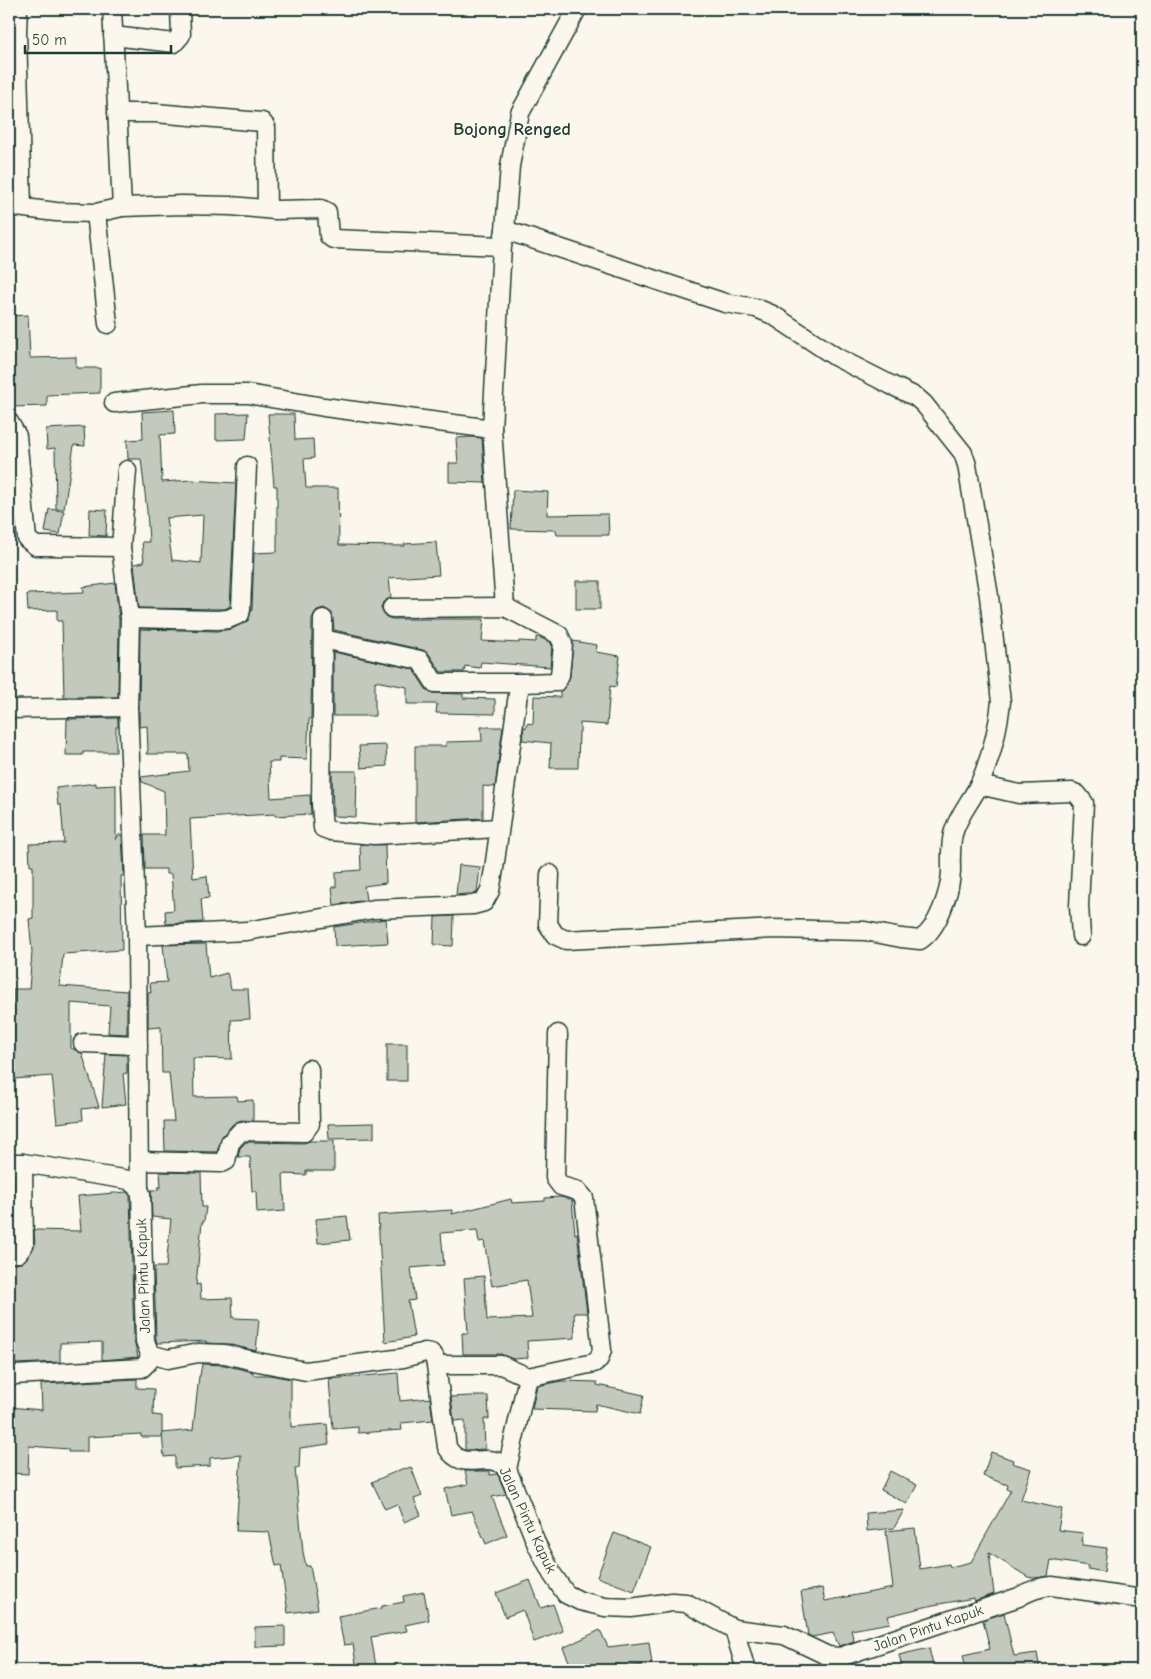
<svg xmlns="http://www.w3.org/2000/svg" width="1151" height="1679" viewBox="0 0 1151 1679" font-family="'Comic Neue',sans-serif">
<rect width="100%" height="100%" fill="#fbf7ec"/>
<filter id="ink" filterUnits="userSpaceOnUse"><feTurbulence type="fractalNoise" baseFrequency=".02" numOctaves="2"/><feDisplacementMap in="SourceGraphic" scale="10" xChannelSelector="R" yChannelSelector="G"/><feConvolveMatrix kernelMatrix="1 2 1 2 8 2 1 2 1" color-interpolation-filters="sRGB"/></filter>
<g filter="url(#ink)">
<!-- building -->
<g fill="#c4c9be" stroke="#1f3d34" fill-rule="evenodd">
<polygon points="28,315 30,358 76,357 76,368 100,368 100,393 47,395 47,406 10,407 9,316"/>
<path d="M174,410L175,434L160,435L162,482L191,480L236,483L230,606L225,609L139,608L134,564L144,562L142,542H149L147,511L141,459H128L127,440L143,439L142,412ZM203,515L201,563L172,560L166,518Z"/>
<polygon points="248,413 246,439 216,440 216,414"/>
<polygon points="268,414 294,414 295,440 313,439 314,458 304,459 306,488 338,488 339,545 405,546 404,544 436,542 439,575 389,578 391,598 383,602 381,608 383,613 386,617 392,619 484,619 482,641 519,643 519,641 536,642 536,637 541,638 551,643 552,646 550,667 481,662 480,668 465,666 464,672 441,672 429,654 423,650 334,630 332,613 324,608 317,610 314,614 312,619 311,718 309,719 307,759 279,758 279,762 269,762 271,798 310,795 311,814 275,816 275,814 237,816 190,819 193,878 207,876 209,898 201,899 203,922 166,924 165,911 174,910 171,874 166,874 166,869 145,869 144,835 165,835 164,791 142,782 141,777 189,771 188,754 146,754 148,750 147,726 139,727 140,629 218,631 232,629 248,620 252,609 254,553 277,552 277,486 274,486"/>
<polygon points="84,427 85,446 74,445 64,509 56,509 55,448 47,449 46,429"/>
<polygon points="472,437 482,438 485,483 449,482 449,463 458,463 456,438"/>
<polygon points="513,490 548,492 547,515 608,514 609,535 557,535 556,530 511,529"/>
<polygon points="49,509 64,511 60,534 45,532"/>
<polygon points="90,509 107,510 106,536 89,535"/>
<rect x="576" y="581" width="24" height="28"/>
<polygon points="115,583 119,619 118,697 64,697 62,621 57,621 57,610 28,611 27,594 84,592 83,587"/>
<polygon points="573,641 597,645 596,652 620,656 616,687 610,686 607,725 580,723 580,732 579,732 578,768 550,768 551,743 522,740 524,727 527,727 527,723 533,724 534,696 560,697 560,692 565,687 570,676"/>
<polygon points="333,652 413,669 426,689 430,693 463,694 463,698 495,699 495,714 436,713 437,704 407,704 407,687 375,681 375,716 333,716"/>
<polygon points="118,718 118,727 116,727 116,752 83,752 83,755 66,755 67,719"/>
<polygon points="481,727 503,727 495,787 483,786 483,818 415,822 415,746 446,746 446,742 482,741"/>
<polygon points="386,745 387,766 361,768 359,746"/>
<polygon points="332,771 357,771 356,817 333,816"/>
<polygon points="96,783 96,786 116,785 116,840 118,835 122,835 124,876 121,876 122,950 63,954 60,986 127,991 127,1034 108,1033 110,1006 71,1003 71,1048 82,1053 99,1107 82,1109 83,1120 57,1123 52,1076 14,1079 10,1043 14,1043 13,989 29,989 32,952 29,919 33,918 33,866 30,866 29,844 64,843 61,805 58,805 56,788"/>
<polygon points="360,844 385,845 386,883 364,886 366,900 334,905 332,887 336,887 336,872 361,870"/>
<polygon points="459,865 480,867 477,893 456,895"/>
<polygon points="454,916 453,946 434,945 435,917"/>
<polygon points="386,919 388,943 335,946 334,927"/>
<polygon points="206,944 209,978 227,973 231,989 248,989 250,1019 231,1020 232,1059 193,1058 194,1097 237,1096 238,1101 253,1100 253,1121 241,1120 233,1124 222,1136 217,1152 165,1151 164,1121 174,1121 169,1073 162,1073 161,1027 148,1028 148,992 151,993 150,983 167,982 163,945"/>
<rect x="387" y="1044" width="20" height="37"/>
<polygon points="106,1054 127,1055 127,1073 123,1074 126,1104 102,1107"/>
<polygon points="374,1123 374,1138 329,1139 328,1124"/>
<polygon points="310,1141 334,1141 334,1171 306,1171 306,1175 283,1174 285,1211 257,1213 256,1191 252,1191 250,1157 238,1157 240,1148 246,1142 304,1143"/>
<polygon points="160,1172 201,1173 202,1207 206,1207 204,1222 202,1222 196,1285 200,1284 201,1299 232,1298 233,1318 259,1319 256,1351 227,1344 206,1343 206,1341 157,1343 156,1339 154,1267 166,1267 171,1219 152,1217 151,1190 158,1190 158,1187 161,1187"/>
<polygon points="127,1192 130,1196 134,1341 138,1357 102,1360 102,1342 60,1343 60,1362 15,1364 15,1345 9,1345 9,1264 22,1263 26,1259 35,1245 34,1230 81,1231 78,1196"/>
<polygon points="560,1197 572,1200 575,1234 577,1233 587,1313 574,1313 575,1338 527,1341 528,1358 513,1359 501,1354 463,1354 462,1333 468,1333 464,1278 484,1276 487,1320 532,1318 527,1280 492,1286 484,1241 479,1242 477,1230 441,1233 444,1265 411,1268 415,1300 408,1301 414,1337 385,1342 378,1215 452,1210 452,1214 511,1199 512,1203 545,1201 545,1198"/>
<polygon points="347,1216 350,1240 318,1243 316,1219"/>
<polygon points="202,1364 224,1365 253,1372 253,1375 269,1375 291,1379 291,1427 327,1424 329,1444 300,1448 299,1468 295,1468 303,1552 306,1566 310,1566 318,1609 288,1613 281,1565 276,1566 269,1532 236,1531 241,1455 210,1458 210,1466 175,1468 175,1456 164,1457 162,1433 193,1430 199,1376 200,1376"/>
<polygon points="398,1373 400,1401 430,1398 433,1420 401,1423 402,1430 358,1433 358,1427 333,1429 329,1379"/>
<polygon points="137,1379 137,1388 154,1389 153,1415 162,1416 162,1437 141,1437 141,1434 87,1437 87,1452 68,1452 68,1449 29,1446 28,1474 9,1473 9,1407 42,1410 41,1384"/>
<polygon points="562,1381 597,1382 597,1385 644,1395 640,1414 596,1404 595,1411 532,1409 537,1386"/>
<polygon points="471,1396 488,1396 489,1419 484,1419 485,1449 465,1450 465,1420 454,1421 451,1397"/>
<polygon points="991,1452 1013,1460 1012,1463 1031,1469 1021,1500 1062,1509 1058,1530 1083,1533 1082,1545 1107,1548 1104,1572 1088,1569 1088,1566 1051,1560 1048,1576 1034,1578 1028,1577 989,1553 994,1594 974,1601 974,1598 933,1605 888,1616 890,1623 851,1630 854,1641 839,1646 833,1633 812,1637 808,1635 801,1592 822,1588 825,1601 893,1588 886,1531 915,1528 920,1569 949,1564 950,1567 971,1562 1011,1490 1007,1489 1008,1485 983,1476"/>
<polygon points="411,1467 422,1496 414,1499 421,1515 404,1522 397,1504 385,1509 372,1482 404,1468 405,1469"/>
<polygon points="490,1471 490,1475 496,1474 498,1475 506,1494 492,1497 507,1535 486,1544 472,1511 451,1515 445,1489 468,1484 465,1471"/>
<polygon points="890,1471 917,1485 907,1504 881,1490"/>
<polygon points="904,1510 894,1528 867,1531 866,1513"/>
<polygon points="614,1533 651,1547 634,1591 597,1577"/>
<polygon points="530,1580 541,1608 553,1604 563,1631 534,1642 523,1610 505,1617 496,1593"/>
<polygon points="424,1592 429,1620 405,1625 407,1631 371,1637 376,1666 357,1670 353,1644 344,1645 338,1616 382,1608 382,1606 404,1602 403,1596"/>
<polygon points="1004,1613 1014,1656 1037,1653 1040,1670 966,1670 963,1655 990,1649 983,1620"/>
<polygon points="285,1626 285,1646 255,1647 255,1627"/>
<polygon points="600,1630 608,1647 649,1642 652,1664 617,1668 618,1670 573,1670 563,1648"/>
<polygon points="929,1648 934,1670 903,1670 899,1655"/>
</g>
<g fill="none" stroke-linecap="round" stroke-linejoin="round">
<defs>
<g id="street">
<polyline points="18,9 17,31 22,207"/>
<polyline points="112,9 122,207"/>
<polyline points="113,36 174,43 181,35 180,9"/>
<polyline points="117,113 155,113 262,122 266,127 267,208"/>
<polyline points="9,206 56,212 96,213 122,207 182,205 231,206 275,210 321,209 327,212 329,236 333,239 502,246"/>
<polyline points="96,213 108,324"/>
<path d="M505,230L725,303L756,308L773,315L836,357L891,385L916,397L924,404L963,453L967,465L989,596L1001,702C998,730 991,757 980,783C972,800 958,815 953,834C950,847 951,859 951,872C950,892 938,929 920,940L901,938L865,931L773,929L566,940L555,935L548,924L550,874"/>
<polyline points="114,403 202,394 248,394 324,407 492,429"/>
<polyline points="9,422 17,436 27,539 36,546 45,546 121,547"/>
<polyline points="127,470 121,547 130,618 128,707 137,936 139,1189"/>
<polyline points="505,607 492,429 502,246 505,230 510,166 520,113 577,9"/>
<polyline points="130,618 217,620 228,619 240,614 241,609 247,466"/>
<polyline points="323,619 321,804 323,828 331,831 374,835 499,828"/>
<polyline points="323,639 420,660 435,683 522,683"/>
<polyline points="9,709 128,707"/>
<polyline points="979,785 1019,794 1072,792 1077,794 1084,803 1079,906 1081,936"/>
<polyline points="137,936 247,931 374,909 473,905 484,902 490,891 494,869 518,694 522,683 556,682 560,675 563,644 559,635 505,607 392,608"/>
<polyline points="83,1043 138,1045"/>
<polyline points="139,1161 221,1163 226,1161 230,1143 241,1131 304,1132 310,1124 309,1069"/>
<path d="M9,1163H23L129,1180L139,1189L141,1194L145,1341L150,1354L168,1359L198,1353L225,1354L258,1362L306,1371L403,1358L425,1352L431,1353L434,1356L436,1365L447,1447C464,1476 488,1447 507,1469L537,1545L552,1574L566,1594L580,1601L605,1607L631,1608L672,1602L686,1603L734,1629L784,1635L828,1656L840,1657L1019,1597C1030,1590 1039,1587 1052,1586L1142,1599"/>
<polyline points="9,1253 18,1253 24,1245 23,1163"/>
<polyline points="436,1365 501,1365 528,1377 594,1363 599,1359 602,1350 584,1198 578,1191 561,1186 555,1178 558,1034"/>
<polyline points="9,1378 14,1375 142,1368 148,1362 150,1354"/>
<polyline points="507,1469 528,1377"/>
<polyline points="734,1629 746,1670"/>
</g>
</defs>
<!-- street casing -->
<use href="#street" stroke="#1f3d34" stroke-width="21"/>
<!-- street -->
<use href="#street" stroke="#fbf7ec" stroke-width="18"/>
</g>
</g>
<g text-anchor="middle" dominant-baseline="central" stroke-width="4.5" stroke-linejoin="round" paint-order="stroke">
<!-- street labels -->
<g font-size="15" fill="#1f3d34" stroke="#fbf7ec">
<text transform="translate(143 1276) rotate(-92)">Jalan Pintu Kapuk</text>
<text transform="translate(528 1520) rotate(65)">Jalan Pintu Kapuk</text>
<text transform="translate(928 1628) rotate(-19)">Jalan Pintu Kapuk</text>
</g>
<!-- quarter labels -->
<g font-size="18" font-weight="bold" fill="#1f3d34" stroke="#fbf7ec">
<text x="512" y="129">Bojong Renged</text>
</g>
</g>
<!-- margin -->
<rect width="1151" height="1679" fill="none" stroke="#fbf7ec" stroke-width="30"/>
<rect x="15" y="15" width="1121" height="1649" fill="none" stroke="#1f3d34" stroke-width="2" filter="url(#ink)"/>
<!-- scale -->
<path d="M25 45v8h146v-8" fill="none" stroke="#1f3d34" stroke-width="2.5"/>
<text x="32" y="45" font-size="15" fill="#1f3d34" stroke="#fbf7ec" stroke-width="4" paint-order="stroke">50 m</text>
</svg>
